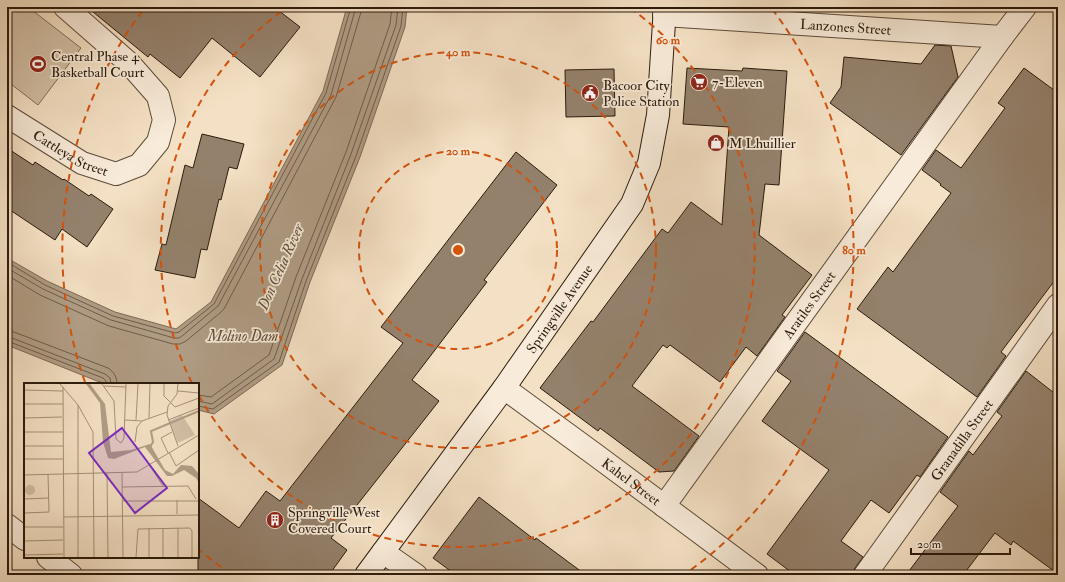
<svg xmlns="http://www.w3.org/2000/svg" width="1065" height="582" viewBox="0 0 1065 582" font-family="'IM FELL Double Pica',serif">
<rect width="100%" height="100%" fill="#f4e0c4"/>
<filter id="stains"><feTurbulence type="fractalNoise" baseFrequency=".005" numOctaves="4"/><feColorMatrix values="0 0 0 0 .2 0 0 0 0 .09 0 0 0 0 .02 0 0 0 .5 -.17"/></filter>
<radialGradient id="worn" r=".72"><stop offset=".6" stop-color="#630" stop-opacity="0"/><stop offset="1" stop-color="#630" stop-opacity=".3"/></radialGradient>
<!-- green -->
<polygon fill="#d2bfa5" stroke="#7e6d58" points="7,7 28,7 81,48 38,105 7,81"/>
<!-- water -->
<polygon fill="#b09d85" stroke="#7b6955" points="347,7 407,7 405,27 360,157 310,282 282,365 214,414 198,410 198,384 108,384 97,381 7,345 7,258 47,281 115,312 176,329 211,302 323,91"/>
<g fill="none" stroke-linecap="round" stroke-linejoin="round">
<!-- shore -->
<g stroke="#6e5c48" stroke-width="1">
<polyline points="7,262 45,285 113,316 175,333 179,332 214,304 326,93 351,7"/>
<polyline points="7,268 43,289 111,320 174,338 179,338 182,336 218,306 331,95 356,7"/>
<polyline points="7,275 40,295 109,326 173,344 180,344 186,341 220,313 224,309 336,97 361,12 362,7"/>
<path d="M7,331L14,332L108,368C114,372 117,377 117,384"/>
<polyline points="7,337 12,338 105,374 110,378 111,384"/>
<polyline points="7,342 10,342 103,378 106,381 106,384"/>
<polyline points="198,395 211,397 269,355 296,277 346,152 390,24 392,7"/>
<polyline points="198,401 212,404 274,359 302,279 351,154 396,25 398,7"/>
<polyline points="198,406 213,409 279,362 306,281 356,156 401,26 403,7"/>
</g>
</g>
<!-- building -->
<g fill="#94816c" stroke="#2b1b0c">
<polygon points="87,7 274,7 300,27 260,77 212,38 180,78 150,54 148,57"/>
<polygon points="935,45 951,46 958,77 901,155 830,103 841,87 844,57 921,64"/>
<polygon points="687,68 742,71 743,68 787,71 779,185 765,184 759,235 812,275 782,315 785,317 757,356 746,347 720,382 670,345 667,348 663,345 632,386 699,436 674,471 659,472 600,428 598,431 540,388 591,321 593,322 662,229 668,233 691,202 722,225 729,127 683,124"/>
<polygon points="1024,68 1058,93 1058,276 1001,352 1006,356 977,397 857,309 888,267 893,272 951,193 940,185 941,184 922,170 936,150 961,168 1005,108 998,103"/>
<polygon points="614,69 615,116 566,117 565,70"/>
<polygon points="202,134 244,144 237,169 229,167 221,200 219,199 207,250 201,249 195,278 155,270 162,244 166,245 185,165 193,168"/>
<polygon points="7,148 33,165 35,162 63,180 64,179 89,196 91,194 113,209 87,247 62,229 55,240 7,208"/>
<polygon points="516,152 557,185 484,280 487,282 412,380 439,401 331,538 347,550 329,575 198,575 198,498 239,528 266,491 280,501 403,343 381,327"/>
<polygon points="805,332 948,437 920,477 917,475 889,513 871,500 841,541 863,557 855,568 853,575 795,575 767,554 829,470 762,421 791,381 777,371"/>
<polygon points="1026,371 1058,396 1058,574 1013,541 1011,545 995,533 963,575 906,575 958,506 940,492 969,451 973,455 1002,416 997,412"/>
<polygon points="479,497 535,540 536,538 586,575 456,575 433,558"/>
</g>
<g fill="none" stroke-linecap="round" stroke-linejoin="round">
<defs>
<g id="street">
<path id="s1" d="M664,15L1002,37"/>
<path id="s2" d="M7,116L82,163L116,174L139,165L158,142L164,120L158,96L129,63L65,7"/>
<path id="s3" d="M504,388L597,456L757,575"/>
<path id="s4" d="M664,506L1002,37L1025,7"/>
<polyline points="7,525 25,539"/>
<polyline points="383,552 416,575"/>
<polyline points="48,557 71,575"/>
<path id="s5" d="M865,575L1058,305"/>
</g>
<g id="secondary">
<path id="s6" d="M366,575L504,388L632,204L649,163L658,115L665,7"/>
</g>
</defs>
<!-- street casing -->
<use href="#street" stroke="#5d4c3a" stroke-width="24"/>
<!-- secondary casing -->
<use href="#secondary" stroke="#2b1b0c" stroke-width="24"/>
<!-- street -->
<use href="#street" stroke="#f8ebd9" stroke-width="22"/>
<!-- secondary -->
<use href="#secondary" stroke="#f8ebd9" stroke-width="22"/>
</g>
<!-- distance rings -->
<g fill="none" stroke="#d5530c" stroke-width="2" stroke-dasharray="7 5">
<circle cx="458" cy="250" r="99"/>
<circle cx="458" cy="250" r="198"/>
<path d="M192 383A297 297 0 0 1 286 8M630 8A297 297 0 1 1 198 394"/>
<path d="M231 574A396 396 0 0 1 198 549M85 382A396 396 0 0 1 144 9M772 9A396 396 0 0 1 685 574"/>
</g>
<!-- icons -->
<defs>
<symbol id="stadium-disc" viewBox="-11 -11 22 22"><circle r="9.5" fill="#8f2418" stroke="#f8ebd9"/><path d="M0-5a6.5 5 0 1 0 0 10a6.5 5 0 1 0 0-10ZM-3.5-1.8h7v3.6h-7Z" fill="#fff"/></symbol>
<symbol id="supermarket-disc" viewBox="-11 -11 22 22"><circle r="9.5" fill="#8f2418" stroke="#f8ebd9"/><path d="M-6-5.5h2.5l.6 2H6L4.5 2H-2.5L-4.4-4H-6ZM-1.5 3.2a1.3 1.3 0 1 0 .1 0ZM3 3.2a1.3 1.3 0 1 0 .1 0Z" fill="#fff"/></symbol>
<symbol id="civic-disc" viewBox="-11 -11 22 22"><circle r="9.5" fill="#8f2418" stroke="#f8ebd9"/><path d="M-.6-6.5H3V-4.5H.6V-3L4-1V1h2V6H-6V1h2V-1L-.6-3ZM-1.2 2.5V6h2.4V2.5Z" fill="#fff"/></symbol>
<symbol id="shop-disc" viewBox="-11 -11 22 22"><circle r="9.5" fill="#8f2418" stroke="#f8ebd9"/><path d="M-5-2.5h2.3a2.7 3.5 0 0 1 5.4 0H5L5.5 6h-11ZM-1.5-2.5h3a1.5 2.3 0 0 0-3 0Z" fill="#fff"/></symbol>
<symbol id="building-disc" viewBox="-11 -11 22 22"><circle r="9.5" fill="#8f2418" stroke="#f8ebd9"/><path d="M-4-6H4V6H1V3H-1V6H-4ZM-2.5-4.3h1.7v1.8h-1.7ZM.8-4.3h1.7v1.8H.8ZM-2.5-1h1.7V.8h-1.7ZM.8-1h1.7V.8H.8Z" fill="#fff"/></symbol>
</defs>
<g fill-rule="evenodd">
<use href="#stadium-disc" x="28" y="54" width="20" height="20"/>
<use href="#supermarket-disc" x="689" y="72" width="20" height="20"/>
<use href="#civic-disc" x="580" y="83" width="20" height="20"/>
<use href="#shop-disc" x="706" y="133" width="20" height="20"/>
<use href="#building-disc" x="265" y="510" width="20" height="20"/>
</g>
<g text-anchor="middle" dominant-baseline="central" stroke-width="3.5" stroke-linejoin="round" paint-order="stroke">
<!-- street labels -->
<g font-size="14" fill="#2b1b0c" stroke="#f8ebd9">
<text stroke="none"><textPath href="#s1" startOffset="182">Lanzones Street</textPath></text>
<text stroke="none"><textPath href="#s2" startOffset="74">Cattleya Street</textPath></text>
<text stroke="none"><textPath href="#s4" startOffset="248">Aratiles Street</textPath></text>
<text stroke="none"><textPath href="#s6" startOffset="329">Springville Avenue</textPath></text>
<text stroke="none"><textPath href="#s5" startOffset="166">Granadilla Street</textPath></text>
<text stroke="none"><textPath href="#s3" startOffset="158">Kahel Street</textPath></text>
</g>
<!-- poi labels -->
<g font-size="14" fill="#2b1b0c" stroke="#f8ebd9" text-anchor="start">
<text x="51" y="56">Central Phase 4<tspan x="51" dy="16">Basketball Court</tspan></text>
<text x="712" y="82">7-Eleven</text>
<text x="603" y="85">Bacoor City<tspan x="603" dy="16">Police Station</tspan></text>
<text x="729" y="143">M Lhuillier</text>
<text x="288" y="512">Springville West<tspan x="288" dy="16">Covered Court</tspan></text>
</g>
<!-- water labels -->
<g font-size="15" font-style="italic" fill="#604f3c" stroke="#f8ebd9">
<text transform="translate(281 267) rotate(-66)">Don Celia River</text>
<text x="243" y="336">Molino Dam</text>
</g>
</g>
<!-- overview -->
<g transform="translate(24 383)">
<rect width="175" height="175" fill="#f4e0c4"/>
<path d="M158,32L171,52L154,60L145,38ZM1 107a5 5 0 1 1 10 0a5 5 0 1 1-10 0Z" fill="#d2bfa5"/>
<path d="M62,1H66L81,21L87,69L107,67L126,61L141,87L149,91L157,82L168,83L175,91V100L172,95L160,87L148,93H143L121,64L90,76L84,75L79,59L76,20Z" fill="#b09d85"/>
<path fill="none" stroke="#b09d85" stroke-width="2" d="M126,64L129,59L127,48L175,28"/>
<path fill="none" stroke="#a4917a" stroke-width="1" d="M36,1L54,22L69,49L70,174M78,1L90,18L92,56L97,60L100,55L102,1M140,1V13L151,24L175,15M80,3L102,4M39,4L40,174M0,7L39,8M154,8L175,10M0,21H39M54,22V174M0,35L38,34M125,35L126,1M101,37L118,38L143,29M112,37L114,1M144,37L175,25M0,49H39M111,59L113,44L118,38M0,63H39M154,63L143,32L144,23L153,11L154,1M145,69L152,83L175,67M144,70L137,55L148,49M0,76H39M126,83L139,103M83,90L84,174M98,90L99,174M0,92L113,89L175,52M98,104L164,103L172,116M0,116L25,115M153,117V131M98,118H175M0,130L25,129L24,91M39,134L175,132M0,144H39M125,145V174M139,145V174M154,145V174M0,158L39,157M0,172L39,171M112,174L114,146L166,145L168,148V174"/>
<path fill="#7b2cbf" fill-opacity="0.15" stroke="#7b2cbf" stroke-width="2" d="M98,45L143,105L111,130L65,70Z"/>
<rect width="175" height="175" fill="none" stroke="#2b1b0c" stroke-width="2"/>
</g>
<circle cx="458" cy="250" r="6" fill="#d5530c" stroke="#f8ebd9" stroke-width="2"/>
<g font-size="12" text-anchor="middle" font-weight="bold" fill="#d5530c" stroke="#f8ebd9" stroke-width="3.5" stroke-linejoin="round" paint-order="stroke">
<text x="668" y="44">60 m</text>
<text x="458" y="56">40 m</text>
<text x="458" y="155">20 m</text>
<text x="854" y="254">80 m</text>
</g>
<!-- margin -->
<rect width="1065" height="582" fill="none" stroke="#f4e0c4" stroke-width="24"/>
<rect x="8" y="8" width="1049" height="566" fill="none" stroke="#2b1b0c" stroke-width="2"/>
<rect x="12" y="12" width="1041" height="558" fill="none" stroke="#2b1b0c"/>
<!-- scale -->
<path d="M911 548v6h99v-6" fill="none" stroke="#2b1b0c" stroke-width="2"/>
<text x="917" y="548" font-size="12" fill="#2b1b0c" stroke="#f8ebd9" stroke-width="3" paint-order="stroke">20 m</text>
<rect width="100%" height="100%" filter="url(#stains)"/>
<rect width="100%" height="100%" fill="url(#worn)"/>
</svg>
